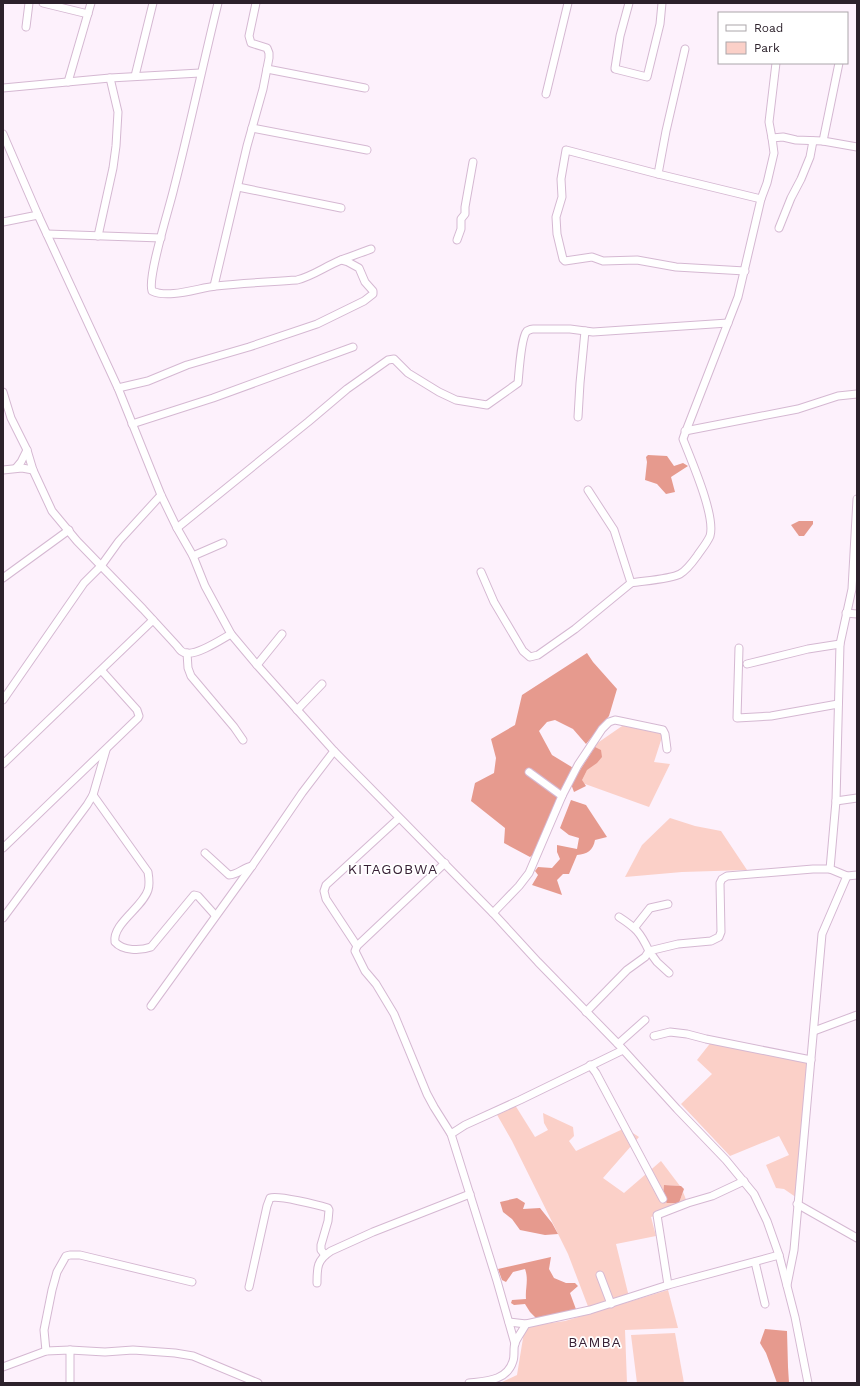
<svg xmlns="http://www.w3.org/2000/svg" width="860" height="1386" viewBox="0 0 860 1386" font-family="'Work Sans',sans-serif">
<rect width="100%" height="100%" fill="#fdf1fc"/>
<!-- green -->
<g fill="#fbd0c8">
<polygon points="625,724 663,734 654,762 670,764 649,807 574,780 596,744"/>
<polygon points="670,818 695,826 721,831 747,870 682,872 625,877 642,845"/>
<polygon points="712,1041 812,1062 800,1200 784,1189 776,1188 766,1165 789,1155 779,1136 730,1156 681,1104 712,1074 697,1060"/>
<polygon points="515,1105 535,1137 548,1130 544,1123 543,1113 573,1127 574,1136 569,1141 576,1151 625,1128 639,1137 603,1178 624,1193 661,1161 680,1186 664,1185 679,1203 683,1192 687,1202 668,1212 651,1217 656,1236 616,1244 629,1297 589,1309 568,1254 512,1141 496,1113"/>
<polygon points="668,1290 678,1328 625,1330 627,1383 500,1383 517,1375 524,1332 530,1326 565,1321"/>
<polygon points="675,1333 684,1383 637,1383 631,1335"/>
</g>
<!-- forest -->
<g fill="#e69a8e">
<polygon points="648,455 667,456 674,466 683,463 688,466 671,477 675,492 666,494 657,484 645,480 647,462 646,457"/>
<polygon points="799,521 813,521 813,524 804,536 799,536 791,525"/>
<polygon points="587,653 593,662 617,689 609,716 586,744 573,729 555,720 547,722 539,731 552,755 575,769 536,852 530,857 504,843 505,828 471,801 475,783 494,773 496,758 491,739 515,725 522,695"/>
<polygon points="595,747 601,750 602,757 597,763 587,770 582,780 586,786 574,792 571,784"/>
<path d="M571,800L586,805L607,837L595,840C593,851 587,854 577,855L569,874H563L557,880L562,895L532,885L538,875L535,871L538,867L552,868L560,859L557,852V845L577,849L579,838L569,835L560,828Z"/>
<polygon points="664,1185 681,1186 684,1189 679,1203 667,1203 663,1199"/>
<polygon points="517,1198 525,1203 523,1209 540,1208 552,1223 558,1234 545,1235 520,1230 512,1219 503,1212 500,1202"/>
<path d="M551,1257L549,1269L554,1278L566,1283H575L578,1286L570,1293L577,1312L537,1319L530,1312L525,1304L514,1305L511,1303L512,1300L526,1299C525,1288 529,1280 525,1269L513,1272L506,1282L502,1280L498,1269Z"/>
<polygon points="765,1329 787,1331 788,1367 789,1383 777,1383 766,1353 760,1343"/>
</g>
<g fill="none" stroke-linecap="round" stroke-linejoin="round">
<defs>
<g id="minor">
<polyline points="43,3 88,14"/>
<path d="M218,3C203,64 190,126 174,188C170,206 147,277 152,291C169,299 198,288 216,286C243,283 270,282 297,280C313,276 326,266 341,260C351,256 361,253 371,249"/>
<polyline points="629,3 620,36 615,68 615,69 647,77 660,24 662,3"/>
<polyline points="26,27 29,3"/>
<polyline points="267,69 365,88"/>
<polyline points="135,76 153,3"/>
<polyline points="68,82 91,3"/>
<polyline points="3,88 110,78 200,73"/>
<polyline points="546,94 568,3"/>
<polyline points="252,128 367,150"/>
<polyline points="3,134 38,215 118,388 161,495 177,528 193,556 205,586 231,634 257,665 334,751 493,913 538,962 618,1044 677,1109 726,1160 754,1194 767,1221 779,1255 795,1317 808,1383"/>
<polyline points="772,138 769,122 776,63"/>
<polyline points="823,141 839,63"/>
<polyline points="658,174 666,131 685,49"/>
<polyline points="238,187 341,208"/>
<polyline points="3,222 38,215"/>
<polyline points="779,228 791,198 801,179 810,157 813,141"/>
<polyline points="47,234 161,238"/>
<polyline points="98,236 113,168 116,146 118,112 110,78"/>
<polyline points="457,240 461,229 461,219 465,214 465,207 473,162"/>
<polyline points="745,271 676,267 637,260 603,261 592,257 565,261 563,259 557,234 556,217 562,197 561,179 566,150 658,174 761,199"/>
<polyline points="214,286 247,146 263,89 269,58 269,53 267,48 251,43 249,36 256,3"/>
<polyline points="118,388 148,381 187,365 249,347 317,324 364,301 373,294 373,291 365,282 359,268 348,262 341,260"/>
<path d="M3,392L11,418L27,450L33,470L52,511L77,541L143,609L177,646C180,650 182,653 187,653C198,655 222,639 231,634"/>
<polyline points="578,417 580,383 585,331"/>
<polyline points="132,424 213,398 353,347"/>
<polyline points="685,431 798,409 838,396 857,394"/>
<polyline points="16,468 21,462 27,450"/>
<polyline points="3,470 22,468 33,470"/>
<path d="M588,490L614,530L631,583C643,581 671,579 680,574C687,570 692,563 697,556C701,550 707,543 710,536C716,516 691,460 683,439L684,436L738,297L761,199L767,183L774,153L772,138L783,137L796,140L823,141L857,147"/>
<path d="M177,528L267,455L308,422L347,389L388,360L394,359L408,373L439,392L456,400L487,405L518,383C519,373 521,337 527,331C529,330 531,329 533,329H570L593,332L728,323"/>
<polyline points="193,556 223,543"/>
<polyline points="481,572 494,602 523,651 530,657 538,655 575,629 631,583"/>
<polyline points="3,578 69,530"/>
<polyline points="846,613 857,614"/>
<polyline points="739,648 737,718 771,716 838,704"/>
<polyline points="187,653 188,668 191,676 234,727 243,740"/>
<polyline points="747,664 808,649 840,644"/>
<polyline points="257,665 282,634"/>
<polyline points="3,700 84,583 101,566 119,541 161,495"/>
<polyline points="297,710 322,684"/>
<polyline points="3,764 153,620"/>
<polyline points="529,772 562,796"/>
<path d="M93,795L148,872C149,878 150,884 148,890C143,907 112,924 115,942C123,951 140,951 151,947L194,895L198,896L215,915"/>
<polyline points="836,801 857,798"/>
<polyline points="399,818 326,885 324,891 326,899 357,946 355,951 365,971 376,984 394,1014 427,1094 434,1107 451,1134"/>
<polyline points="3,848 138,718 139,716 137,710 102,671"/>
<path d="M205,853L229,875C237,875 243,868 252,866"/>
<polyline points="847,876 857,875"/>
<polyline points="493,913 519,886 529,873 562,796 578,765 602,729 609,722 615,720 620,721 663,730 665,734 667,749"/>
<polyline points="3,918 87,805 93,795 106,750"/>
<polyline points="635,927 650,908 668,904"/>
<polyline points="357,946 445,863"/>
<polyline points="669,973 657,962 649,951 678,944 711,941 719,937 721,932 720,883 722,879 727,876 813,869 830,869"/>
<polyline points="151,1006 252,866 302,793 334,751"/>
<path d="M586,1012L627,970L645,957L649,951C640,932 636,928 619,917"/>
<polyline points="814,1031 857,1015"/>
<polyline points="654,1036 670,1032 687,1034 706,1039 811,1060"/>
<polyline points="618,1044 645,1020"/>
<polyline points="590,1065 596,1073 663,1199"/>
<polyline points="797,1204 857,1238"/>
<polyline points="755,1262 765,1304"/>
<polyline points="600,1275 611,1304"/>
<path d="M317,1283C317,1267 317,1260 331,1251L373,1232L470,1194"/>
<polyline points="668,1285 657,1215 688,1203 712,1196 744,1181"/>
<polyline points="787,1285 794,1250 822,934 847,876 830,869 836,801 840,644 852,589 857,499"/>
<path d="M249,1287L267,1206L270,1198C278,1195 318,1205 328,1208L329,1210L328,1221L321,1245V1250L325,1255"/>
<polyline points="509,1322 526,1324"/>
<polyline points="515,1344 497,1281 451,1134 465,1125 520,1100 623,1050"/>
<polyline points="70,1350 70,1383"/>
<polyline points="46,1351 44,1330 52,1290 57,1272 66,1256 70,1255 80,1255 192,1282"/>
<polyline points="3,1367 46,1351 70,1350 105,1352 133,1350 175,1353 193,1356 258,1383"/>
<path d="M469,1383C486,1381 507,1381 513,1361C515,1355 513,1348 515,1343C518,1336 523,1330 526,1324L590,1310L668,1285L779,1255"/>
</g>
</defs>
<!-- minor casing -->
<use href="#minor" stroke="#d5b8d2" stroke-width="9"/>
<!-- minor -->
<use href="#minor" stroke="#fff" stroke-width="7"/>
</g>
<g text-anchor="middle" dominant-baseline="central" stroke-width="3.5" stroke-linejoin="round" paint-order="stroke">
<!-- quarter labels -->
<g font-size="14" letter-spacing="1" fill="#372035" stroke="#fff">
<text x="393" y="869">KITAGOBWA</text>
<text x="595" y="1342">BAMBA</text>
</g>
</g>
<!-- border -->
<rect width="860" height="1386" fill="none" stroke="#2c212b" stroke-width="8"/>
<!-- legend -->
<rect x="718" y="12" width="130" height="52" fill="#ffffff" stroke="#aba6aa"/>
<rect x="726" y="25" width="20" height="6" fill="#ffffff" stroke="#aba6aa"/>
<text x="754" y="32" font-size="12" fill="#2c212b">Road</text>
<rect x="726" y="42" width="20" height="12" fill="#fbd0c8" stroke="#aba6aa"/>
<text x="754" y="52" font-size="12" fill="#2c212b">Park</text>
</svg>
